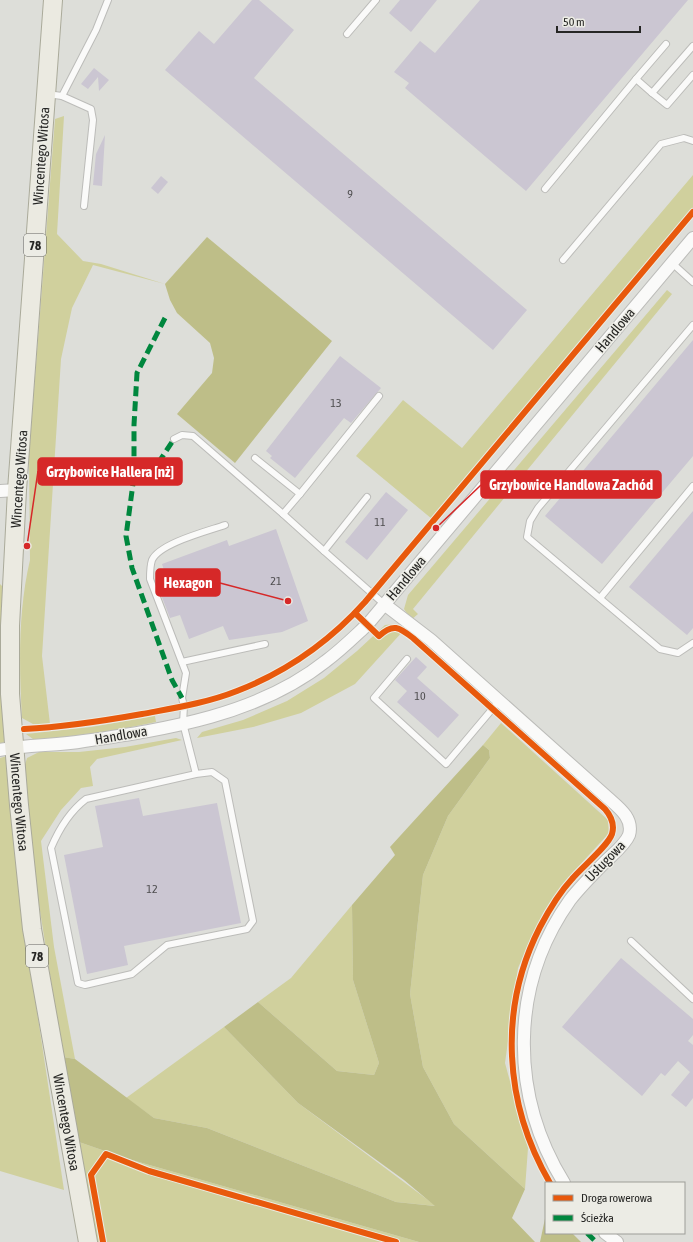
<svg xmlns="http://www.w3.org/2000/svg" width="693" height="1242" viewBox="0 0 693 1242" font-family="'Asap Condensed',sans-serif">
<rect width="100%" height="100%" fill="#ddded9"/>
<!-- green -->
<g fill="#d0d09d">
<path d="M64,116L57,234L83,261L101,264L165,284L93,265L72,308L61,359L42,656L50,724H33L22,718C19,666 18,611 30,560L29,456L55,119Z"/>
<polygon points="693,175 693,208 432,519 356,456 403,400 462,448"/>
<polygon points="667,290 672,294 413,609 418,614 411,620 404,609 408,595"/>
<polygon points="0,584 3,587 5,742 0,744"/>
<polygon points="396,624 404,630 355,684 301,713 253,727 197,738 202,732 243,720 287,701 324,678 357,651 385,625"/>
<polygon points="155,716 156,722 92,735 45,740 33,739 26,734 91,727"/>
<polygon points="501,723 608,820 609,833 567,879 543,913 518,968 505,1063 528,1148 525,1189 454,1124 423,1067 410,994 423,875 448,816 490,758 489,750 483,745"/>
<polygon points="176,738 182,740 97,759 90,767 93,786 81,788 61,810 41,841 54,947 75,1059 63,1057 29,841 24,768 27,758 39,752 79,752 125,747"/>
<polygon points="7,756 20,899 64,1190 0,1171 0,758"/>
<polygon points="352,905 353,980 379,1063 374,1075 337,1071 258,1002 291,978"/>
<polygon points="224,1027 298,1103 436,1206 396,1202 207,1128 154,1118 126,1098"/>
<polygon points="79,1142 125,1158 419,1242 96,1242"/>
</g>
<!-- forest -->
<g fill="#bebe88">
<polygon points="207,237 332,341 235,463 177,414 212,373 214,358 210,343 177,313 170,300 165,284"/>
<polygon points="483,745 489,750 490,758 448,816 423,875 410,994 423,1067 454,1124 525,1189 512,1218 535,1242 419,1242 125,1158 79,1142 63,1057 75,1059 154,1118 207,1128 396,1202 435,1206 404,1180 298,1103 224,1027 258,1002 337,1071 374,1075 379,1063 353,980 352,905 395,855 390,847"/>
<polygon points="546,1214 546,1233 572,1233 581,1242 540,1242"/>
</g>
<!-- building -->
<g fill="#cbc6d2">
<polygon points="252,0 259,0 294,30 254,78 527,310 493,350 165,70 199,31 214,44"/>
<polygon points="400,0 437,0 411,32 389,13"/>
<polygon points="480,0 688,0 526,191 405,88 409,83 394,72 420,41 435,53"/>
<polygon points="94,68 109,80 99,91 98,77 88,89 81,84"/>
<polygon points="105,135 102,186 93,185 96,154"/>
<polygon points="161,176 168,182 158,194 151,188"/>
<polygon points="693,340 693,456 602,564 545,516"/>
<polygon points="340,356 381,388 351,423 344,418 295,478 270,458 272,456 266,451"/>
<polygon points="386,492 408,510 367,560 345,542"/>
<polygon points="693,511 693,628 687,635 629,587"/>
<polygon points="276,529 308,621 282,632 229,640 223,626 189,639 180,615 170,618 160,592 170,588 162,564 227,540 229,546"/>
<polygon points="416,657 427,667 417,678 459,715 438,738 397,702 407,691 395,680"/>
<polygon points="139,798 143,816 217,803 241,923 124,946 128,965 87,974 64,855 103,847 95,806"/>
<polygon points="621,958 693,1019 693,1035 688,1041 693,1045 693,1098 686,1107 671,1095 690,1072 678,1061 665,1076 661,1073 642,1096 562,1027"/>
</g>
<g fill="none" stroke-linecap="round" stroke-linejoin="round">
<defs>
<g id="service">
<polyline points="347,34 376,0"/>
<polyline points="666,44 636,79 652,93 693,46"/>
<polyline points="652,93 667,105 693,75"/>
<polyline points="47,94 62,96 91,109 93,120 84,206"/>
<polyline points="62,96 96,30 108,0"/>
<polyline points="545,189 636,79"/>
<polyline points="563,260 661,144 684,138 693,141"/>
<polyline points="672,263 693,282"/>
<polyline points="693,325 538,508 530,521 527,537 660,649 678,653 693,643"/>
<polyline points="174,439 182,435 193,436 283,514"/>
<polyline points="255,458 300,494 283,514 324,551"/>
<polyline points="300,494 379,396"/>
<polyline points="367,497 324,551 384,604"/>
<polyline points="600,598 693,486"/>
<polyline points="407,659 374,698 446,764 499,701"/>
<polyline points="182,662 265,644"/>
<path d="M196,774L212,772L225,781L253,921L247,929L167,945L132,974L85,985L78,983L51,848C59,829 69,812 86,799L196,774L183,723L184,706L182,698L186,673L150,579C150,572 150,566 152,560C160,543 208,531 225,525"/>
<polyline points="631,941 693,999"/>
</g>
<g id="minor">
<polyline points="0,491 17,490"/>
<path d="M384,604L431,640L608,798C618,807 634,818 629,835C625,845 613,854 605,862C593,874 581,886 570,900C509,986 510,1095 564,1183"/>
<path d="M0,750C28,744 56,746 84,741C168,729 258,715 326,661C341,650 354,637 367,625L693,238"/>
<polyline points="605,1233 617,1242"/>
</g>
<g id="primary">
<path id="s1" d="M53,0L17,490L10,626V694L19,805L32,929L88,1242"/>
</g>
</defs>
<!-- service casing -->
<use href="#service" stroke="#bcbcb9" stroke-width="8"/>
<!-- minor casing -->
<use href="#minor" stroke="#bcbcb9" stroke-width="14"/>
<!-- primary casing -->
<use href="#primary" stroke="#aaaa9a" stroke-width="20"/>
<!-- service -->
<use href="#service" stroke="#fafaf9" stroke-width="6"/>
<!-- minor -->
<use href="#minor" stroke="#fafaf9" stroke-width="12"/>
<!-- primary -->
<use href="#primary" stroke="#ebeae1" stroke-width="18"/>
<!-- quiet -->
<g stroke="#00873e" stroke-width="5" stroke-dasharray="10 5" stroke-linecap="butt">
<polyline points="165,318 137,373 134,425 134,476 126,536 132,568 172,680 182,698"/>
<polyline points="134,476 151,474 174,439"/>
<polyline points="587,1233 596,1242"/>
</g>
<defs>
<g id="cycleway">
<path d="M355,613L379,636C393,623 399,627 413,638L605,809C611,816 615,824 612,834C608,846 581,868 572,879C559,893 549,910 540,927C498,1009 504,1104 550,1183"/>
<path d="M24,729C64,727 103,721 142,714C174,708 207,703 237,691C286,672 330,641 365,602L693,212"/>
<polyline points="103,1242 91,1175 106,1154 149,1171 396,1242"/>
</g>
</defs>
<!-- cycleway casing -->
<use href="#cycleway" stroke="#ecece5" stroke-width="8"/>
<!-- cycleway -->
<use href="#cycleway" stroke="#e8590c" stroke-width="6"/>
</g>
<g text-anchor="middle" dominant-baseline="central" stroke-width="3" stroke-linejoin="round" paint-order="stroke">
<!-- number labels -->
<g font-size="12" fill="#4f4e50">
<text x="350" y="194">9</text>
<text x="336" y="403">13</text>
<text x="380" y="522">11</text>
<text x="276" y="581">21</text>
<text x="420" y="696">10</text>
<text x="152" y="889">12</text>
</g>
<!-- shield labels -->
<g fill="#ecece5" stroke="#61615e" stroke-width="1">
<rect x="24" y="234" width="22" height="22" rx="3"/>
<rect x="26" y="945" width="22" height="22" rx="3"/>
</g>
<g font-size="13" font-weight="bold" fill="#262624">
<text x="35" y="245">78</text>
<text x="37" y="956">78</text>
</g>
<!-- street labels -->
<g font-size="14" fill="#262624" stroke="#ecece5">
<text transform="translate(41 156) rotate(-86)">Wincentego Witosa</text>
<text transform="translate(615 330) rotate(-50)">Handlowa</text>
<text transform="translate(19 479) rotate(-86)">Wincentego Witosa</text>
<text transform="translate(406 578) rotate(-50)">Handlowa</text>
<text transform="translate(121 735) rotate(-10)">Handlowa</text>
<text stroke="none"><textPath href="#s1" startOffset="804">Wincentego Witosa</textPath></text>
<text transform="translate(605 861) rotate(-46)">Usługowa</text>
<text stroke="none"><textPath href="#s1" startOffset="1128">Wincentego Witosa</textPath></text>
</g>
</g>
<!-- callouts -->
<path fill="none" stroke="#d62828" stroke-width="1.5" d="M27 546L38 471M436 528L481 485M288 601L220 583"/>
<g fill="#d62828" stroke="#ecece5" stroke-width="1.5">
<circle cx="27" cy="546" r="4"/>
<circle cx="436" cy="528" r="4"/>
<circle cx="288" cy="601" r="4"/>
</g>
<g fill="#d62828" stroke="#d62828" stroke-width="1.5">
<rect x="38" y="458" width="144" height="27" rx="4"/>
<rect x="481" y="471" width="180" height="27" rx="4"/>
<rect x="156" y="569" width="64" height="27" rx="4"/>
</g>
<g font-size="15" text-anchor="middle" font-weight="bold" fill="#fff">
<text x="110" y="477">Grzybowice Hallera [nż]</text>
<text x="571" y="490">Grzybowice Handlowa Zachód</text>
<text x="188" y="588">Hexagon</text>
</g>
<!-- legend -->
<rect x="545" y="1182" width="140" height="52" fill="#ecece5" stroke="#9d9d98"/>
<rect x="553" y="1195" width="20" height="6" fill="#e8590c" stroke="#9d9d98"/>
<text x="581" y="1202" font-size="12" fill="#262624">Droga rowerowa</text>
<rect x="553" y="1215" width="20" height="6" fill="#00873e" stroke="#9d9d98"/>
<text x="581" y="1222" font-size="12" fill="#262624">Ścieżka</text>
<!-- scale -->
<path d="M557 26v6h83v-6" fill="none" stroke="#262624" stroke-width="2"/>
<text x="563" y="26" font-size="12" fill="#262624" stroke="#ecece5" stroke-width="3" paint-order="stroke">50 m</text>
</svg>
